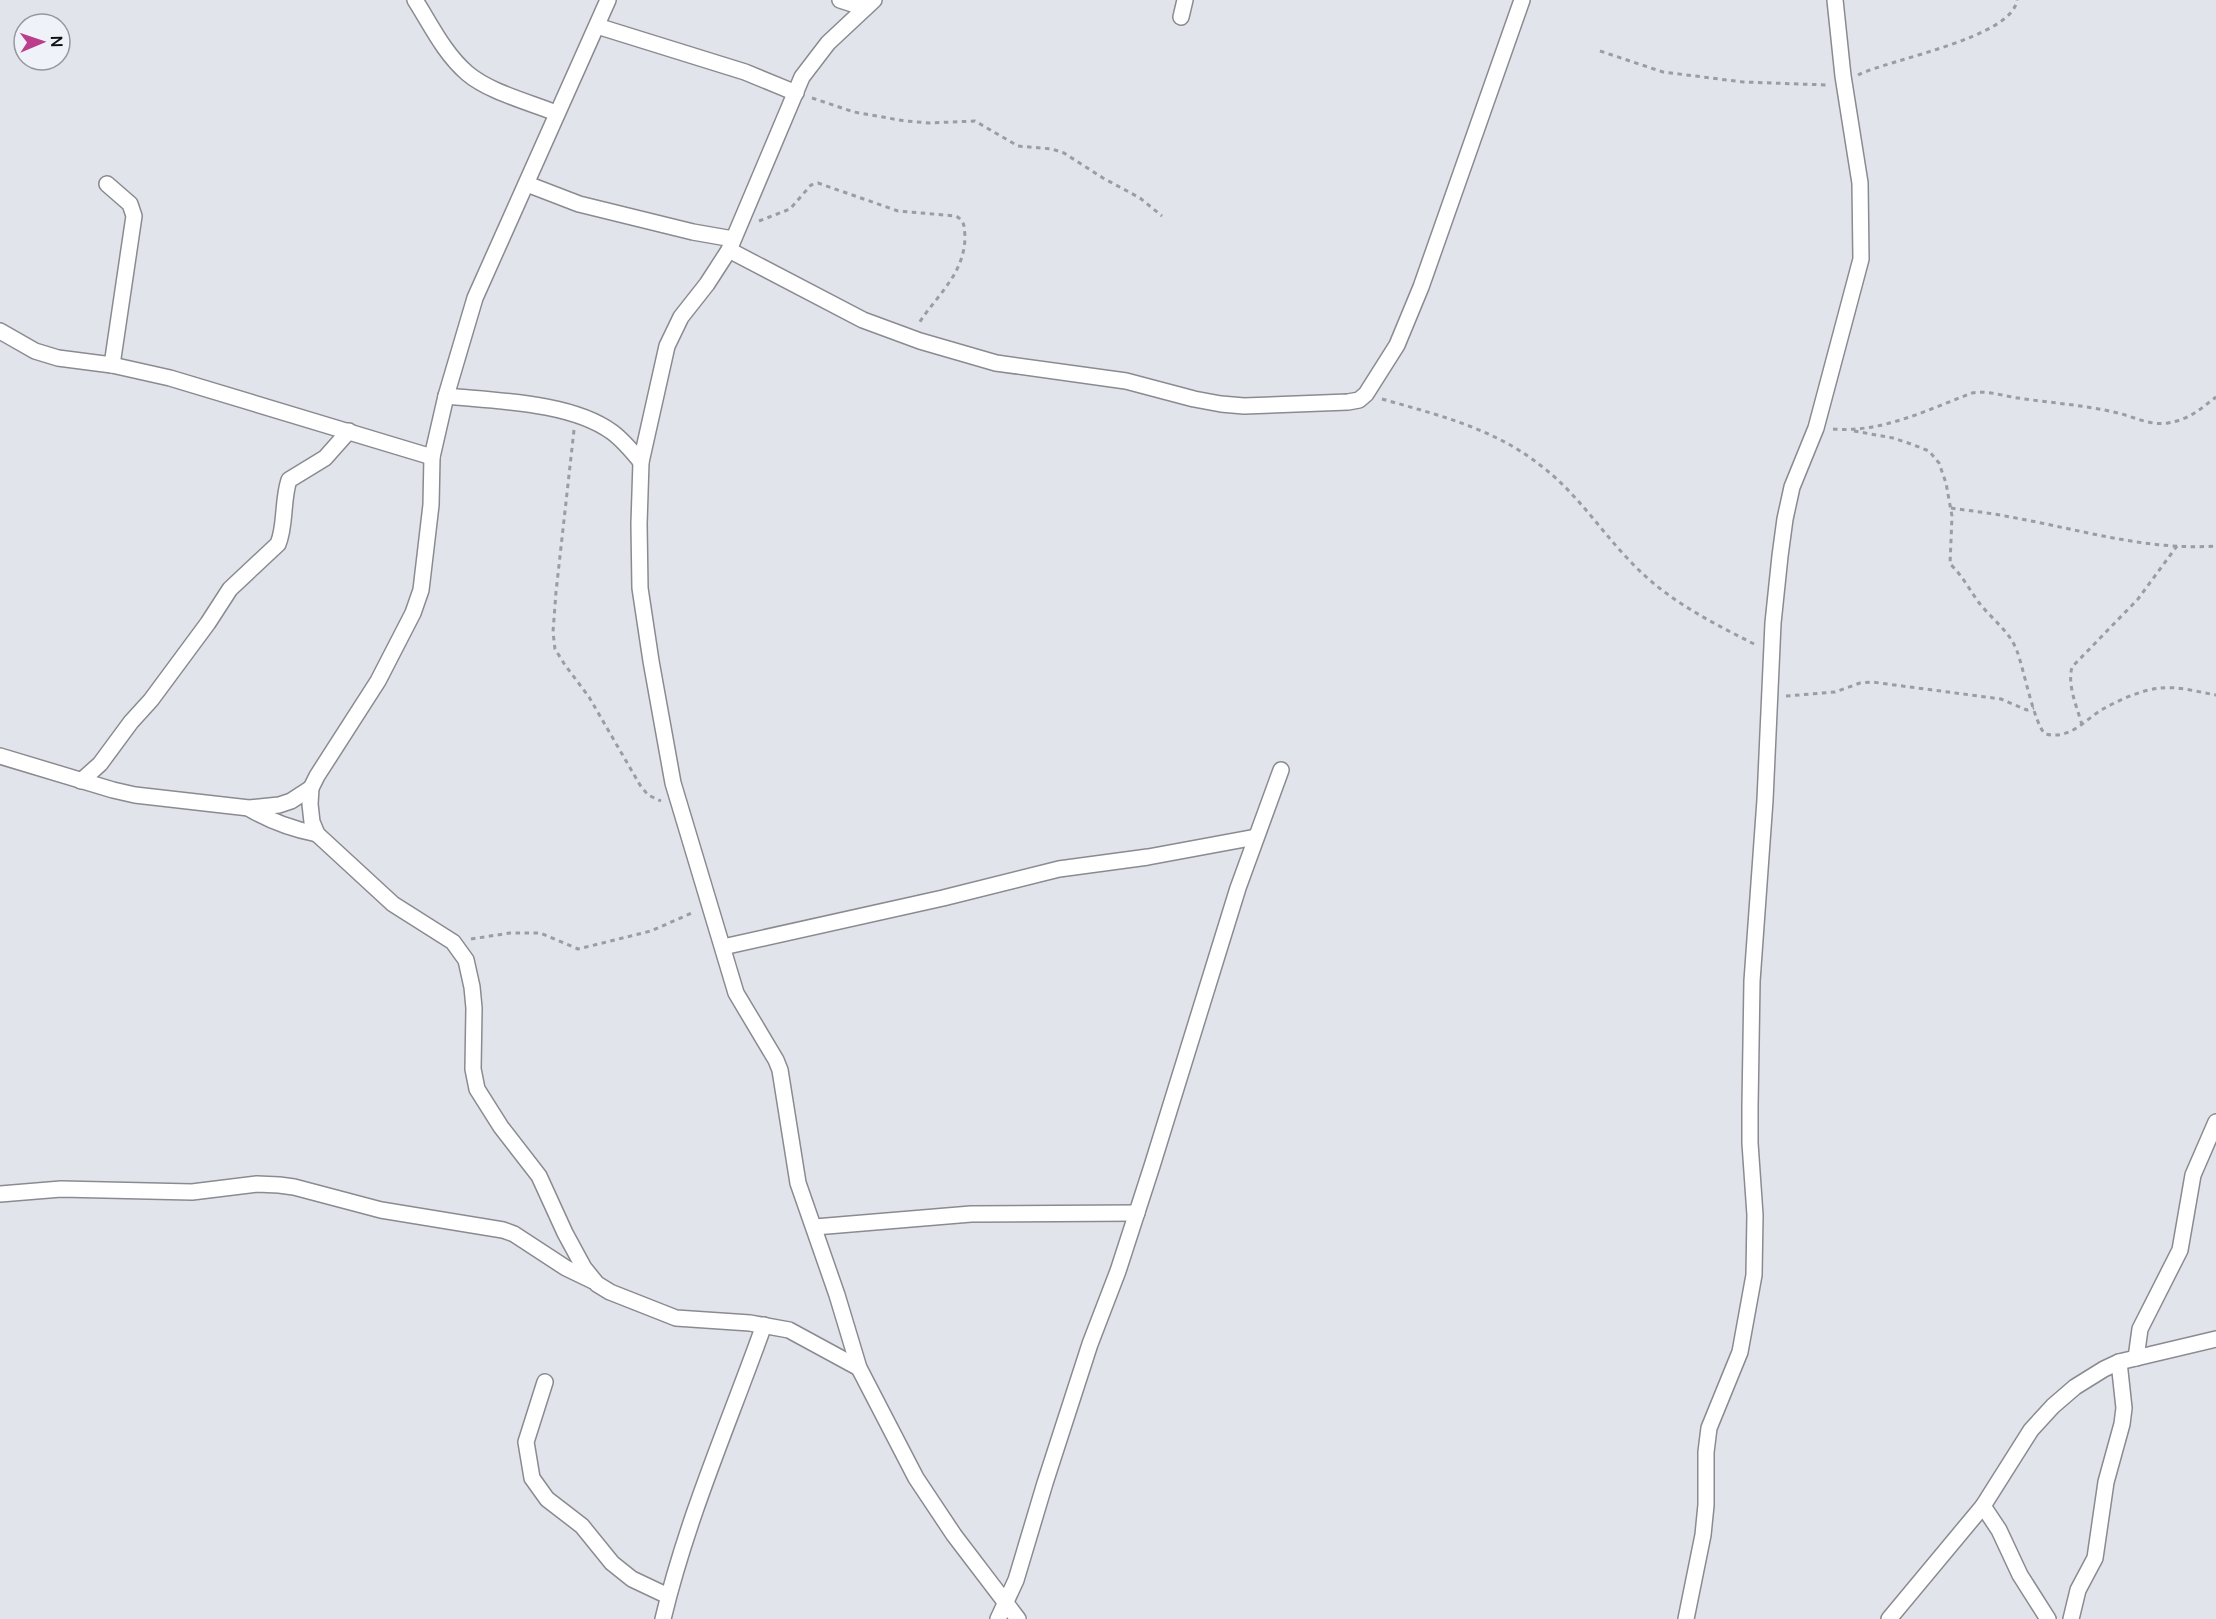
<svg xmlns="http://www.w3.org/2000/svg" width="2216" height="1619" viewBox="0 0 2216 1619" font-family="Manrope,sans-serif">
<rect width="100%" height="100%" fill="#e2e4eb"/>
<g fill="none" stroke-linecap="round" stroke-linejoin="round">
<defs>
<g id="street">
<path d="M415,0C431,25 444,53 467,73C489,92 529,102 556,113"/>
<polyline points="608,0 475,298 446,396 432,457 431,505 421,590 413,613 378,681 317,776 311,788 310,804 312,822 317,834 393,904 453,942 466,960 472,987 474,1008 473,1069 477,1089 501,1127 539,1176 565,1233 584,1268 597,1284 610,1292 676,1318 750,1323 789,1330 859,1368"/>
<polyline points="840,0 865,8"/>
<polyline points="874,0 828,43 802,77 729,250 707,284 681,317 667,346 641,462 639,524 640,588 651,661 673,783 736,993 776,1060 780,1070 798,1183 837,1295 859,1368 916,1478 954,1535 1018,1619"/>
<polyline points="1181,17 1185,0"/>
<polyline points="597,26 745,72 796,93"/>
<polyline points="107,184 130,204 134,216 112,365"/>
<polyline points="527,184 579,204 693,232 733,239"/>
<polyline points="729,250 863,320 920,341 996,363 1126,381 1194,399 1221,404 1244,406 1348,402 1359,400 1366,394 1397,345 1421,287 1522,0"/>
<polyline points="0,331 35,351 58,358 112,365 170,378 432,457"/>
<path d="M446,396C496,401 571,402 612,432C623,440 632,451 641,462"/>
<polyline points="0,756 113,790 135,795 249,808 279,805 291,801 311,788"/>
<path d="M81,781L100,764L131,722L151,700L208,623L230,589L278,544C286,525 282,501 289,480L325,458L349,431"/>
<path d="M250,809C272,822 292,829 317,834"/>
<polyline points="723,947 943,898 1059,869 1148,857 1256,837"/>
<polyline points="0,1194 61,1189 192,1192 257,1184 279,1185 294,1187 381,1210 503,1230 514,1234 566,1268 593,1281"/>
<polyline points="815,1227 971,1214 1137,1213"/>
<polyline points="2136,1358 2140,1329 2180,1250 2193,1175 2216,1122"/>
<polyline points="545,1382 526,1442 532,1478 547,1499 582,1526 612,1563 632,1579 668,1596"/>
<polyline points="1983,1506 1999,1530 2020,1575 2048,1619"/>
<path d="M663,1619C687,1518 729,1423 764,1325"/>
<polyline points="998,1619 1016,1580 1045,1483 1090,1344 1118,1271 1152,1166 1238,888 1281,770"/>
<polyline points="1686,1619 1703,1535 1706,1505 1706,1452 1709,1428 1740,1352 1754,1275 1755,1215 1750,1143 1750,1107 1752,981 1765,800 1773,623 1780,556 1785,519 1792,487 1816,428 1861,259 1860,183 1843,76 1835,0"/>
<polyline points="1889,1619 1983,1506 2031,1430 2053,1406 2075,1387 2104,1369 2119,1362 2216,1339"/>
<polyline points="2071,1619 2078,1590 2095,1558 2106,1482 2122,1424 2124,1408 2119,1362"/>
</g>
</defs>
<!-- street casing -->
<use href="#street" stroke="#898b91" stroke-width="18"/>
<!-- path -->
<g stroke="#9b9da2" stroke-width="3" stroke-dasharray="4.5 4.5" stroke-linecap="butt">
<polyline points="1600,51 1663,72 1743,82 1827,85"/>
<path d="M1858,75C1890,59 2012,38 2017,0"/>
<polyline points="812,98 854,112 905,121 929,123 975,121 1018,146 1052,149 1064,153 1103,178 1140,198 1162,216"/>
<path d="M759,221L790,209L811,185L818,183L898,211L956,216C965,221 964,226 965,236C965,273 938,294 919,323"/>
<path d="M1382,399C1438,415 1493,428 1540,465C1577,493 1599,529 1630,561C1665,599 1709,621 1754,644"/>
<path d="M1833,429C1882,433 1927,410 1972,393C1987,390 2003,396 2018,398C2051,403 2085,405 2118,413C2134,417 2151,426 2168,423C2190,419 2199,410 2216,397"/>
<polyline points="574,430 556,592 553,632 555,649 565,665 589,697 640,785 648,795 661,801"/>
<path d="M1854,431L1893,438L1911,444L1929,451L1939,463L1946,483L1952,516L1950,564C1963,576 1970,591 1980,604C1993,620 2010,632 2017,651C2024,670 2034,723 2045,734C2071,740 2084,720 2103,709C2119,700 2141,690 2160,688C2178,686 2198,692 2216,695"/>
<path d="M1951,508C1971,511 1991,513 2010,517C2079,529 2146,551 2216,546"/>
<polyline points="1786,696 1835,692 1860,683 1872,682 2001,699 2027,710 2034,708"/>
<path d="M2082,725C2077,707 2067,685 2072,667L2138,599L2177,546"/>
<polyline points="471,939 510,933 540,933 578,949 651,931 694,912"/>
</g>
<!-- street -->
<use href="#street" stroke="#fff" stroke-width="15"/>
</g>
<!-- north arrow -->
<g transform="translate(42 42) rotate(88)"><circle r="28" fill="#eff2f9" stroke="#96989d" stroke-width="1.5"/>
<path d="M0-4.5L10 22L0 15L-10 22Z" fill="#bb3e8d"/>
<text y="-9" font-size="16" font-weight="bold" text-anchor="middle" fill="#101113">N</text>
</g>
</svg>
